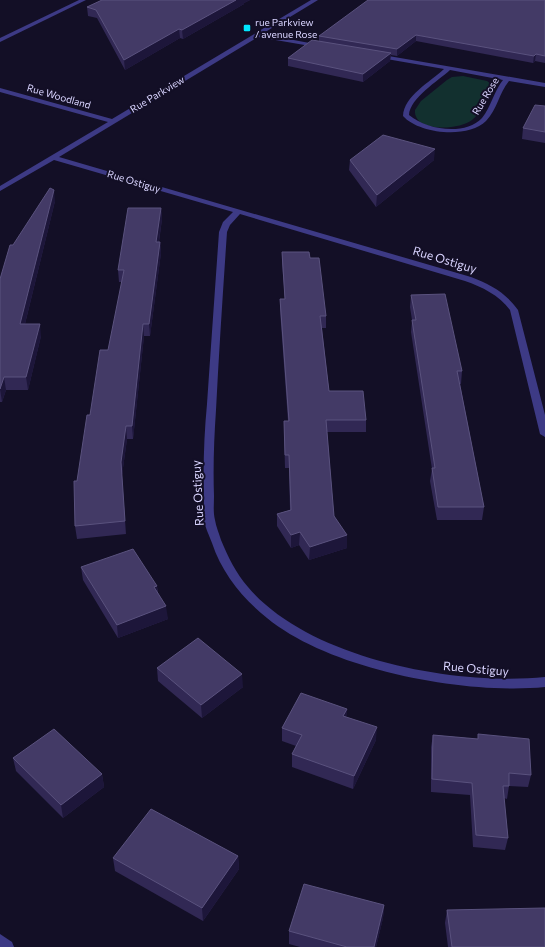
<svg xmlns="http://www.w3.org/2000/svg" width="545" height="947" viewBox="0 0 545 947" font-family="Commissioner,sans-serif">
<rect width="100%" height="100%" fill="#130f26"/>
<!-- green -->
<path fill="#12302f" d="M463,76L487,81L492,85C489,96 481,113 472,120C460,130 413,133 415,110L421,101L447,80L452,77Z"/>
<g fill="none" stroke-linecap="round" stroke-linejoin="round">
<!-- minor -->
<g fill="#3d3a85" fill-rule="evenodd">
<polygon points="79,0 86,0 0,42 0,38"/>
<path d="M311,0H318L262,34L320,45L323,47L322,48L258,37L59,157L471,277C490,284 506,293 518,310L545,415V437L540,434L510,310C499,295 482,287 465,281L240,214L230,225L227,232C223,291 219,351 216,410C214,439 213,468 214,496C214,504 213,512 215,520C216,527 219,533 221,540C228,557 236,573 248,587C309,659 455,686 545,677V687C465,695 330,670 267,618C242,598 222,573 212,543C209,535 205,527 204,520C203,513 204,506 204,499C203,467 204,435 207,404C211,346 215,289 219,232L223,222L233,212L54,160L0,191V186L108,122L0,92V88L112,119Z"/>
<path d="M377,54L545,83V87L509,81C499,93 497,110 486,121C468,139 419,134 403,116C404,96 430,82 444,69L375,57V55ZM450,70L503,80C494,91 491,107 482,118C465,136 427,130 409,115C410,98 438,81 450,70Z"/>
<polygon points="0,934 12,942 14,947 0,947"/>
</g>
</g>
<!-- wall -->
<g fill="#312854">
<polygon points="102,0 250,0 244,3 244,4 183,39 180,38 125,70 97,18 88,16 87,7"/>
<polygon points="545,0 545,63 535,61 533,63 416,41 397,56 391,55 390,61 363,82 288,66 288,58 319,41 319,36"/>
<polygon points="545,106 545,143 522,139 523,128"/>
<polygon points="350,160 434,160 376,207 349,170"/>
<polygon points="55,201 25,324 41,336 28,390 6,390 2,402 0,402 0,279 13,245"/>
<polygon points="161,208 162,219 159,242 160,242 161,253 150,336 144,336 133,439 127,439 122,475 126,534 77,539 75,526 77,481 108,350 122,282 119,282 118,270"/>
<polygon points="282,252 310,258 326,316 326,328 322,328 329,391 366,420 366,432 327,432 334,516 347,548 309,560 299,545 291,548 277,526 277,514 290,510 289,468 285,468 284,433 284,421 288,421 280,310 280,299 285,299 282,264"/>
<polygon points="411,295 462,371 461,384 460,384 484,507 482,520 437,520 430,481 432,469 411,332 412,320 410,307"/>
<polygon points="81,567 157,586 158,593 168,619 118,638 83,580"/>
<polygon points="157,668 243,687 202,718 158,681"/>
<polygon points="347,709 346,717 376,740 353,789 292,767 292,754 296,746 282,741 282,728"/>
<polygon points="478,734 531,775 528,787 509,786 507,799 504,798 508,838 505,850 473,847 470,795 431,792 431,747 433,735 478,739"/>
<polygon points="13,758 102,774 104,787 63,818 16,771"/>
<polygon points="238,856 239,869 203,921 115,871 113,858"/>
<polygon points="384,905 383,918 376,947 300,947 289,944 289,931"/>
<polygon points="447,910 545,947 448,947 445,923"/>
</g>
<!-- shaded-wall -->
<g fill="#1d163a">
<polygon points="236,0 250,0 244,3 244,4 183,39 182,30"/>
<polygon points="179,29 180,38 125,70 124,60"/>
<polygon points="416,35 416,41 397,56 397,49"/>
<polygon points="391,53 390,61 363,82 363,74"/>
<polygon points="536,54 535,61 533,63 534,56"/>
<polygon points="435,149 434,160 376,207 377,195"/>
<polygon points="54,190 55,201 22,336 20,324"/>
<polygon points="161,208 162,219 157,253 156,242"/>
<polygon points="160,242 161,253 150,336 149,324"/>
<polygon points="40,324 41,336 28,390 26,377"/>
<polygon points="143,324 144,336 133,439 132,426"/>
<polygon points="4,377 6,390 2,402 0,389"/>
<polygon points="126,426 127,439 122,475 126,534 121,462"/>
<polygon points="300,532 299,545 291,548 291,535"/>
<polygon points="347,535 347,548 309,560 310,547"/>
<polygon points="157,586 158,599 154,587"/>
<polygon points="166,606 168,619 118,638 117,625"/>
<polygon points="242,674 243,687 202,718 201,705"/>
<polygon points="347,709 346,722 343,716"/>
<polygon points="377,727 376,740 353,789 354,776"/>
<polygon points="102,774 104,787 63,818 61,805"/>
<polygon points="238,856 239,869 203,921 202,908"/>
<polygon points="384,905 383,918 376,947 374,947"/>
</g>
<!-- building -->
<g fill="#433a66" stroke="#5a527e">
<polygon points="102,0 236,0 182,30 179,29 124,60 96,10 87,7"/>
<polygon points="368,0 545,0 545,56 536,54 534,56 416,35 397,49 319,36"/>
<polygon points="312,40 391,53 363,74 288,58"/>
<polygon points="535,105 545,106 545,132 523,128"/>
<polygon points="383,135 435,149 377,195 350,160"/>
<polygon points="50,188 54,190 20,324 40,324 26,377 4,377 0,389 0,279 10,245 13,245"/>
<polygon points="128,208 161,208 156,242 160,242 149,324 143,324 132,426 126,426 121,462 125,521 75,526 74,481 77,481 87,415 90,415 100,350 108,350 124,270 118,270"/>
<polygon points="282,252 309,252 310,258 319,258 326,316 320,316 329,391 363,391 366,420 326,420 334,516 347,535 310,547 300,532 291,535 277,514 291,510 289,455 285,455 284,421 289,421 280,299 285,299"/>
<polygon points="445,294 462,371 457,371 484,507 438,507 432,468 435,468 412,320 416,320 411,295"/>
<polygon points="133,549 157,586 154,587 166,606 117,625 81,567"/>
<polygon points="198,638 242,674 201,705 157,668"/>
<polygon points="301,693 347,709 343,716 377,727 354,776 292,754 302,735 282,728"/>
<polygon points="54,729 102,774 61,805 13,758"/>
<polygon points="478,734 529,739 531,775 509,773 509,786 503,786 508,838 476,835 472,783 432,779 433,735 478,739"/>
<polygon points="151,809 238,856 202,908 113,858"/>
<polygon points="304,884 384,905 374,947 347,947 289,931"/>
<polygon points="545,908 545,947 452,947 447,910"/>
</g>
<!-- markers -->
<rect fill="#00e5ff" stroke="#130f26" stroke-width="1.5" x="243" y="24" width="8" height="8" rx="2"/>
<g text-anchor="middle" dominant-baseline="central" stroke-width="4" stroke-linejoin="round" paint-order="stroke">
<!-- far-poi labels -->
<g font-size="10" fill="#d9d4ff" stroke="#130f26" text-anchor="start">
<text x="255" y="22">rue Parkview<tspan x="255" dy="12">/ avenue Rose</tspan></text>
</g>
<!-- far-street labels -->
<g font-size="10" fill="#d9d4ff" stroke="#130f26">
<text transform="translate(157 94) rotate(-31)">Rue Parkview</text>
<text transform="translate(59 96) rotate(16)">Rue Woodland</text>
<text transform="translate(485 96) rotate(-59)">Rue Rose</text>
<text transform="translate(134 181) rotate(17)">Rue Ostiguy</text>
</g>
<!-- street labels -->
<g font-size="12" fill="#d9d4ff" stroke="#130f26">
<text transform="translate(445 259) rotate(17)">Rue Ostiguy</text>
<text transform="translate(197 493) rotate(-93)">Rue Ostiguy</text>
<text transform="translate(476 668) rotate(5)">Rue Ostiguy</text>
</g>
</g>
</svg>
